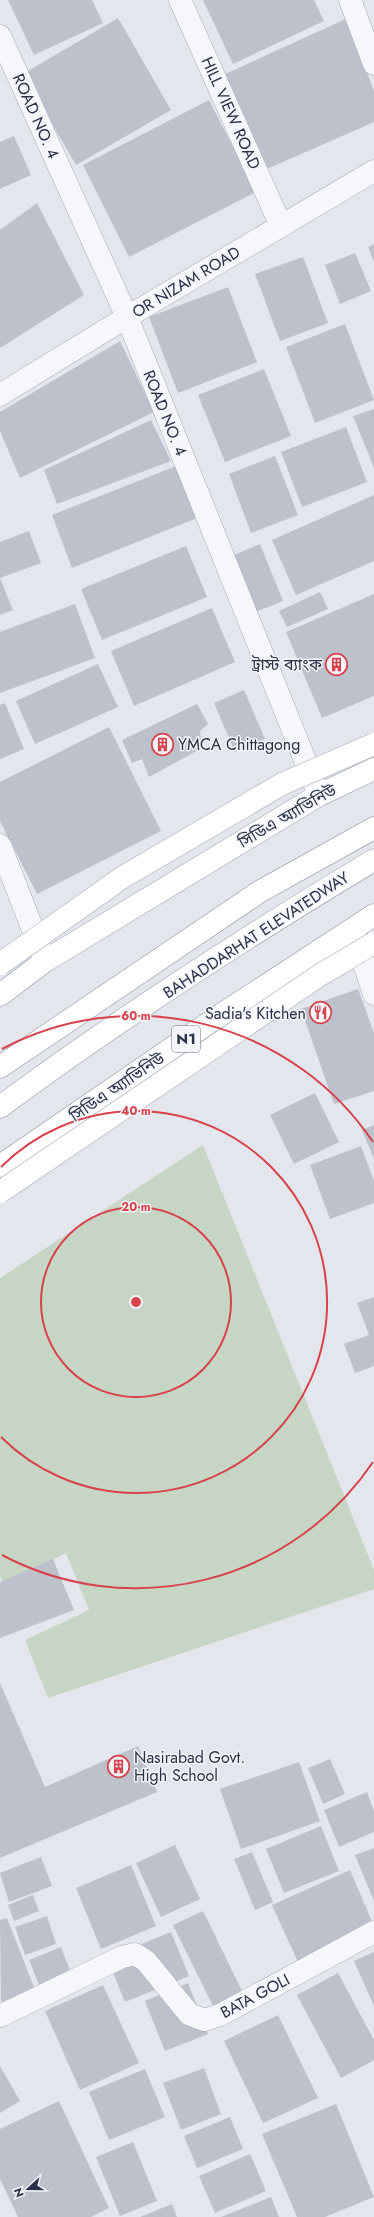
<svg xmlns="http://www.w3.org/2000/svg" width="374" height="2217" viewBox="0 0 374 2217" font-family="Jost,'Noto Sans Bengali',sans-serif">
<rect width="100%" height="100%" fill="#e3e6ec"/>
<!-- green -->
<polygon fill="#c7d6c4" points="203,1145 374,1570 374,1589 48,1698 25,1640 89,1610 66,1553 3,1583 0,1575 0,1278"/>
<!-- building -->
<g fill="#bdc1cc">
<polygon points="8,0 92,0 103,23 34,55"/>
<polygon points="203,0 314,0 324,21 233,64"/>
<polygon points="118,18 171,110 76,165 23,74"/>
<polygon points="348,18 374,92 374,122 267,169 223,75"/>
<polygon points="209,100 256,192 129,257 83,165"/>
<polygon points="14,136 31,175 0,189 0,142"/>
<polygon points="37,203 84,295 0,348 0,230"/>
<polygon points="374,244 374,262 368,247"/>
<polygon points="355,253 371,291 340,304 325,265"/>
<polygon points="303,257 328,323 280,341 255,274"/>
<polygon points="228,287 257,362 178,393 149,317"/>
<polygon points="345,324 374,400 315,423 286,347"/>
<polygon points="120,341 154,412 20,478 0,431 0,412"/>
<polygon points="264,369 291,436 225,462 198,395"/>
<polygon points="374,409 374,468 353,416"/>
<polygon points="151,420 171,461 57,504 44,470"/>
<polygon points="346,427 367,482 302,507 281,452"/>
<polygon points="275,456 298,515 251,533 229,474"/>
<polygon points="176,466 197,518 72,568 52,515"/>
<polygon points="374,495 374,561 296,595 272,540"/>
<polygon points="29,531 41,563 0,578 13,610 0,615 0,542"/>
<polygon points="260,544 283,601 255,612 232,556"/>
<polygon points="186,546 207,597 102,640 81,589"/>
<polygon points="320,592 328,609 287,627 279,611"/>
<polygon points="374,594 374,696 322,718 286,632"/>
<polygon points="75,604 95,658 0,693 0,632"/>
<polygon points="212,608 235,662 134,706 111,651"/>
<polygon points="98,664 118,707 35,744 16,701"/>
<polygon points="244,690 265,739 235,752 214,703"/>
<polygon points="5,703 24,749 0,759 0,705"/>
<polygon points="197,704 208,724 200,731 202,748 149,777 142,759 132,763 122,740"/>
<polygon points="109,727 161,831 37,894 0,821 0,782"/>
<polygon points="358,989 374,1033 374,1091 334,1104 301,1009"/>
<polygon points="315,1093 339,1142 294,1164 270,1115"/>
<polygon points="374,1125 374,1159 362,1130"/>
<polygon points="361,1146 374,1181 374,1203 330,1219 310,1165"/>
<polygon points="374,1297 374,1366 355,1373 344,1344 369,1335 357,1303"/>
<polygon points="53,1559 74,1610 0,1638 0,1582"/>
<polygon points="0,1683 45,1787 138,1746 157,1792 0,1858"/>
<polygon points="330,1759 345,1794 323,1804 308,1768"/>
<polygon points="299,1762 320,1821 241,1849 220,1789"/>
<polygon points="367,1792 374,1811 374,1832 339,1847 324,1810"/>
<polygon points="321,1826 339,1871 284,1893 266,1849"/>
<polygon points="175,1845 200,1899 161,1917 136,1863"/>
<polygon points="374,1848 374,1901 355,1855"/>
<polygon points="252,1852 273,1902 255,1910 234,1859"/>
<polygon points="41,1857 52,1886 9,1902 0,1873"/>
<polygon points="131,1865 156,1926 101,1949 76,1888"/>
<polygon points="350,1870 374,1926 298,1962 272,1905"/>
<polygon points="33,1895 39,1911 14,1921 8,1905"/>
<polygon points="203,1911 243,1993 214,2008 173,1925"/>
<polygon points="47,1916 56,1944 25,1955 15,1927"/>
<polygon points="7,1918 35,1990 1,2002 0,1920"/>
<polygon points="171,1932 189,1976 125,2002 107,1958"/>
<polygon points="61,1947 71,1973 39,1985 29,1960"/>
<polygon points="374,1952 374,2006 354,1961"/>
<polygon points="338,1973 374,2040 374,2060 341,2078 297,1995"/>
<polygon points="188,1983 208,2034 165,2051 145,2001"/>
<polygon points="103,1985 139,2063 80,2090 45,2011"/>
<polygon points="278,2015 318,2098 263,2123 224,2041"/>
<polygon points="0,2066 20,2101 0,2113"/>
<polygon points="204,2068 221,2114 181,2130 163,2083"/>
<polygon points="145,2069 165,2117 109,2140 89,2092"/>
<polygon points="59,2101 109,2208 91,2217 18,2217 0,2179 0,2129"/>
<polygon points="336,2104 374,2197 325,2217 297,2217 262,2134"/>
<polygon points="230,2117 243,2149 197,2168 184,2136"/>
<polygon points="133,2142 157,2201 120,2216 96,2157"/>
<polygon points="250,2154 266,2191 215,2213 199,2176"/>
<polygon points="271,2197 279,2217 221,2217"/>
<polygon points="172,2204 177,2217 140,2217"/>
</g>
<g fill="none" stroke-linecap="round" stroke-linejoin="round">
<defs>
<g id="minor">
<polyline points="180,0 281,226"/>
<polyline points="350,0 374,64"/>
<polyline points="0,36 127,317 319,795"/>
<polyline points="0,395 127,317 374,171"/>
<polyline points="0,845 45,961"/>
<polyline points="354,933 374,994"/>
<polyline points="0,2016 122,1957 135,1954 146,1961 189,2014 204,2020 220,2015 374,1932"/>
</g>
<g id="trunk">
<polyline points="0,995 45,961 319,795 374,769"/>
<polyline points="0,1067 259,892 374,828"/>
<path d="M0,1107C120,1018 246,937 374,860"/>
<polyline points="0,1166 213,1020 374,915"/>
</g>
</defs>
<!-- minor casing -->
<use href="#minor" stroke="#a7acb7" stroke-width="23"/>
<!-- trunk casing -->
<use href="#trunk" stroke="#8992a4" stroke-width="23"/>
<!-- minor -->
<use href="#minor" stroke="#f6f7fa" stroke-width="22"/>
<!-- trunk -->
<use href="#trunk" stroke="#fff" stroke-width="22"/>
<defs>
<g id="primary-bridge">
<polyline points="0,964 123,877 282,784 374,744"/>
<polyline points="0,1192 320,975 374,943"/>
</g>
</defs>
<!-- primary-bridge casing -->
<use href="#primary-bridge" stroke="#a1a9b9" stroke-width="23" stroke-linecap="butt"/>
<!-- primary-bridge -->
<use href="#primary-bridge" stroke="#fff" stroke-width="22"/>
</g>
<!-- distance rings -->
<g fill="none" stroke="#d8424c" stroke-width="2">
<circle cx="136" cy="1302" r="95"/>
<path d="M1 1167A191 191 0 1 1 1 1437"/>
<path d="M373 1462A286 286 0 0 1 2 1555M2 1049A286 286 0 0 1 373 1142"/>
</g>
<!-- icons -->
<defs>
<symbol id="building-ring" viewBox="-11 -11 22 22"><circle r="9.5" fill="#f3f5f9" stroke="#d8424c" stroke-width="1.5"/><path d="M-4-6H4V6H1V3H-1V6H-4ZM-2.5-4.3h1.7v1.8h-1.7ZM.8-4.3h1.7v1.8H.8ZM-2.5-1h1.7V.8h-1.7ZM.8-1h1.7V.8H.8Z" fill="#d8424c"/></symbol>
<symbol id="restaurant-ring" viewBox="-11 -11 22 22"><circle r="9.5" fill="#f3f5f9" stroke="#d8424c" stroke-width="1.5"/><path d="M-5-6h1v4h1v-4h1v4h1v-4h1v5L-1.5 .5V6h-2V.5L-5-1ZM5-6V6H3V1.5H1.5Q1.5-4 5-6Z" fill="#d8424c"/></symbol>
</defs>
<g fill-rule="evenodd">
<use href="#building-ring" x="324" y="652" width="25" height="25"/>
<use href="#building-ring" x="150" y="732" width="25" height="25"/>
<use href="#restaurant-ring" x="308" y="1000" width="25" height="25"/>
<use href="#building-ring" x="106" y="1754" width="25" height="25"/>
</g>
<g text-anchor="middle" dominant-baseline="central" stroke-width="3" stroke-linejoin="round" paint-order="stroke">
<!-- shield labels -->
<rect fill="#f3f5f9" stroke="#666c7c" stroke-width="1" x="172" y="1026" width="28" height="26" rx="3"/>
<g font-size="15" font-weight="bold" fill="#293146">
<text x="186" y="1039">N1</text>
</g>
<!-- street labels -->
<g font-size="16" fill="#293146" stroke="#f3f5f9">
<text transform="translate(231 113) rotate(66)">HILL VIEW ROAD</text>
<text transform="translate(36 116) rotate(66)">ROAD NO. 4</text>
<text transform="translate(186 282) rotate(-31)">OR NIZAM ROAD</text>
<text transform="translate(165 413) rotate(68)">ROAD NO. 4</text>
<text transform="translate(287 816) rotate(-30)">সিডিএ অ্যাভিনিউ</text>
<text transform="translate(256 935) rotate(-33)">BAHADDARHAT ELEVATEDWAY</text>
<text transform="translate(117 1087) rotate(-34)">সিডিএ অ্যাভিনিউ</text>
<text transform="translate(255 1996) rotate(-28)">BATA GOLI</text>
</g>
<!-- poi labels -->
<g font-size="16" fill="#293146" stroke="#f3f5f9" text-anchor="end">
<text x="322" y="664">ট্রাস্ট ব্যাংক</text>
<text x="178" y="744" text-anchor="start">YMCA Chittagong</text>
<text x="306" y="1013">Sadia's Kitchen</text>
<text x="134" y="1757" text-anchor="start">Nasirabad Govt.<tspan x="134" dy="18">High School</tspan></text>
</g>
</g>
<circle cx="136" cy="1302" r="6" fill="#d8424c" stroke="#f3f5f9" stroke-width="2"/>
<g font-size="12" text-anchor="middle" font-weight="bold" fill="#d8424c" stroke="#f3f5f9" stroke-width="3" stroke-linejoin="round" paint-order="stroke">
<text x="136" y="1020">60 m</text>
<text x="136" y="1115">40 m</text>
<text x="136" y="1211">20 m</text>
</g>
<!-- north arrow -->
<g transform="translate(28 2189) rotate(249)" stroke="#f3f5f9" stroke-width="3" paint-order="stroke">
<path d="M0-3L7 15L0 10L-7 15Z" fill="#293146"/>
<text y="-6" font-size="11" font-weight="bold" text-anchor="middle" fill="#293146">N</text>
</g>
</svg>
